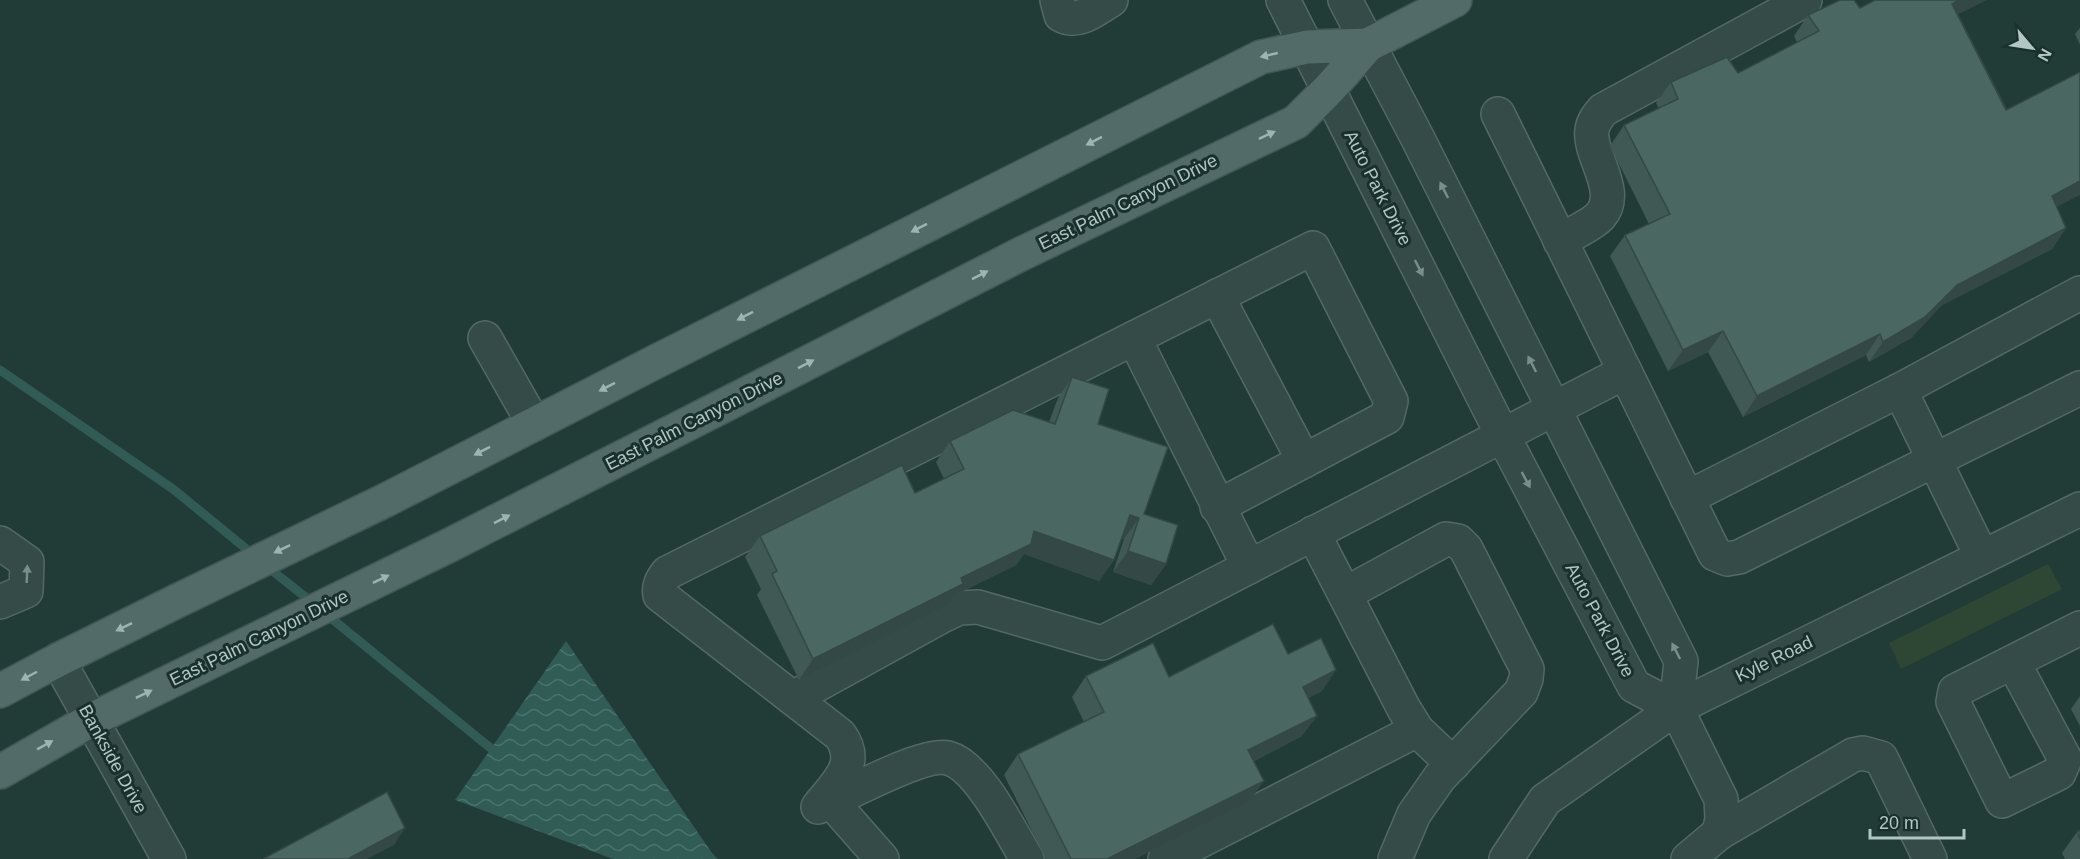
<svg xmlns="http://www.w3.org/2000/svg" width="2080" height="859" viewBox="0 0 2080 859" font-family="Helvetica,sans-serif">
<defs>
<pattern id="water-waves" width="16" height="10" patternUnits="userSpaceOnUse" patternTransform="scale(1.5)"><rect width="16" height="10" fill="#305c55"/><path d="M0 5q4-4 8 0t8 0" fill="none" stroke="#4b726c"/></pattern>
</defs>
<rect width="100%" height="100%" fill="#213b37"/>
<!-- grass -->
<polygon fill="#2e4734" points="2048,564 2062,589 1901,669 1889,643"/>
<!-- water -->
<polygon fill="url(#water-waves)" points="566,641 712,853 718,859 613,859 455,800"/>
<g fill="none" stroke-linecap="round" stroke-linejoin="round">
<!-- stream -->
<g stroke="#305c55" stroke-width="9">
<polyline points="0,370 173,489 255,556"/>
<polyline points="265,565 313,603"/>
<polyline points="326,614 499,755"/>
</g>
<defs>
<g id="minor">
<path d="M1057,0L1061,15C1078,25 1096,9 1111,0"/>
<polyline points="1283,0 1503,436 1634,686 1676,708"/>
<polyline points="1345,0 1417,137 1681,661 1676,708"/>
<polyline points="1498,114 1715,554 1727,559 1739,557 2080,388"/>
<path d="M1560,241C1571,234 1592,225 1600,216C1622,192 1588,155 1592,130C1593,122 1597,117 1603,110L1805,0"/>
<polyline points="1217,296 1304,461"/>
<polyline points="485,338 534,424"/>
<polyline points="1134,338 1249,567"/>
<polyline points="1900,390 1982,557"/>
<polyline points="1687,498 1900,390 2080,293"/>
<polyline points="1313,533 1404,709 1417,730 1453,764"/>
<polyline points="0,543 27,562 26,591 0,602"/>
<polyline points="1345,594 1446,539 1458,541 1466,549 1527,669 1526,679 1521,692 1440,777 1414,814 1395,859"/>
<polyline points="58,660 169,859"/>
<polyline points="2013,662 2065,759 2059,773 2002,801 1953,702 1955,691 2080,628"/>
<polyline points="793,698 942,616 959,608 978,607 1102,643 1625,372"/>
<polyline points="1676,708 1721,799 1722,819 1719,833"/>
<polyline points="831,801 882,859"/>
<path d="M823,805C849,793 924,752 948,758C979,766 1011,833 1027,859"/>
<path d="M818,807C836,784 861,764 840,735L660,595C658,586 662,580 667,573L1313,248L1391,401L1387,417L1217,507"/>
<polyline points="1165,859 1417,730"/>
<polyline points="1506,859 1545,800 1676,708 2080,509"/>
<polyline points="1688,859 1719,833 1853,755 1863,753 1881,758 1930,859"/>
</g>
<g id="major">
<polyline points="0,691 58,660 177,601 386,500 659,360 1261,57 1307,47 1368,45"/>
<polyline points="0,772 91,720 450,545 1023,253 1296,122 1329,89 1368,45 1455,0"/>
</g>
</defs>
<!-- minor casing -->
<use href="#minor" stroke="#536966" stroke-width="36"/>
<!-- major casing -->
<use href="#major" stroke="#415754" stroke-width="36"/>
<!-- minor -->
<use href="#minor" stroke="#354b48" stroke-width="33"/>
<!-- major -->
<use href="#major" stroke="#536b68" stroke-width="33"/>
</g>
<!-- wall -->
<g fill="#405954">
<polygon points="1875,0 1986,0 1958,14 2057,207 2066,228 2052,249 1942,305 1911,338 1869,362 1866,355 1743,417 1708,352 1668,371 1610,256 1625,235 1649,224 1610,146 1624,125 1659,109 1656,103 1671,82 1738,73 1797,42 1794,36 1808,15 1860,8"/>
<polygon points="2080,28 2080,45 2075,34"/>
<polygon points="1072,377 1098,424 1144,514 1166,564 1151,585 1113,572 1124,539 1121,538 1114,560 1099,581 1024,554 1016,565 955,595 948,605 799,680 757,595 761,589 745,557 760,536 915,493 944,479 936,462 950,441 1049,422 1058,398"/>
<polygon points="1288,654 1322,691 1308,698 1302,736 1254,761 1249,802 1135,859 1046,859 1004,775 1018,754 1084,722 1072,697 1086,676 1169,677"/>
<polygon points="2080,696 2080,726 2071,709"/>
<polygon points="2080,830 2080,859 2065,859 2062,853 2077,832"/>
</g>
<!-- shaded-wall -->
<g fill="#344845">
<polygon points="1959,0 1986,0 1937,24 1952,4"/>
<polygon points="2080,181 2080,195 2037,217 2052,196"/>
<polygon points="2066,228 2052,249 1942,305 1911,338 1869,362 1883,342 1957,285"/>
<polygon points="1723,331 1708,352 1668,371 1683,350"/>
<polygon points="1880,334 1866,355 1743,417 1757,396"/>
<polygon points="1130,515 1139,518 1124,539 1115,536"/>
<polygon points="1034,531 1114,560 1099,581 1024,554 1016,565 955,595 948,605 799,680 813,659 961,578"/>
<polygon points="1128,551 1166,564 1151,585 1113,572"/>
<polygon points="1336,670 1322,691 1288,708 1303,687"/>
<polygon points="1317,716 1302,736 1233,771 1248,750"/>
<polygon points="1264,781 1249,802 1135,859 1107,859"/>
<polygon points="405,828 394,845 367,859 348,859"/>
</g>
<!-- building -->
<g fill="#4a6762" stroke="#344845" stroke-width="1.5">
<polygon points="1840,0 1854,0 1860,8 1875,0 1959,0 1952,4 2006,110 2080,72 2080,181 2052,196 2066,228 1957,285 1925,317 1883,342 1880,334 1757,396 1723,331 1683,350 1625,235 1670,214 1624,125 1678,99 1671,82 1727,57 1738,73 1819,31 1808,15"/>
<polygon points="1072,377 1109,389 1098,424 1168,447 1144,514 1178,525 1166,564 1128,551 1139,518 1130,515 1114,560 1034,531 1031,544 961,578 963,584 813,659 772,574 777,571 760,536 902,465 915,493 964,469 950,441 1013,410 1055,424"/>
<polygon points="1273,624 1288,654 1321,638 1336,670 1303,687 1317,716 1248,750 1264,781 1107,859 1071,859 1018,754 1104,712 1086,676 1153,643 1169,677"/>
<polygon points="387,792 405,828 348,859 263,859"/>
<polygon points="2080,830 2080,839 2077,832"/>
</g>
<!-- one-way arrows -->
<defs><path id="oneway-solid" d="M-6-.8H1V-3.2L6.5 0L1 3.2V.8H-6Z" transform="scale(1.5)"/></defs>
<g fill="#9db5b2">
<use href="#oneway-solid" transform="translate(1269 55) rotate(167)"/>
<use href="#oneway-solid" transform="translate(1267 135) rotate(-25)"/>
<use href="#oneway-solid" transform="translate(1094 141) rotate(153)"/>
<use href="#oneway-solid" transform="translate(919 228) rotate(153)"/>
<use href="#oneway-solid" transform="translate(980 275) rotate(-27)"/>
<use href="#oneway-solid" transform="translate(745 316) rotate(153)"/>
<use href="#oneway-solid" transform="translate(806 364) rotate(-27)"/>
<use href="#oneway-solid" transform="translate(607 387) rotate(153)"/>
<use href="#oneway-solid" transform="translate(482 451) rotate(153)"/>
<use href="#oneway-solid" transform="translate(502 519) rotate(-27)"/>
<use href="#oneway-solid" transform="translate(282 549) rotate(154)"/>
<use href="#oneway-solid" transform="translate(381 579) rotate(-26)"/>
<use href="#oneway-solid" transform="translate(124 627) rotate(154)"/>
<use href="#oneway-solid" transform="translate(29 676) rotate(152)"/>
<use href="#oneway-solid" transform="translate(144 694) rotate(-26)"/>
<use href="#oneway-solid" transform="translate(45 745) rotate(-29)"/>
</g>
<g fill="#798f8c">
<use href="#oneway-solid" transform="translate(1444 190) rotate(-117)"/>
<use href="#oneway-solid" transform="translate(1419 268) rotate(63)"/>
<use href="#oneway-solid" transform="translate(1532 364) rotate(-117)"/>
<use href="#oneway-solid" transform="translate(1526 480) rotate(62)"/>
<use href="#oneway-solid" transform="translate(27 574) rotate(-88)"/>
<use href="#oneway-solid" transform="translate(1676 651) rotate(-117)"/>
</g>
<g text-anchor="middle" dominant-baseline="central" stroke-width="6" stroke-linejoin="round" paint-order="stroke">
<!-- street labels -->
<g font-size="18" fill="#b0c7c4" stroke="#1a302d">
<text transform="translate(1378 188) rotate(63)">Auto Park Drive</text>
<text transform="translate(1128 202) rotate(-26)">East Palm Canyon Drive</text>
<text transform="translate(694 421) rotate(-27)">East Palm Canyon Drive</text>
<text transform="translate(1600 620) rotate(62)">Auto Park Drive</text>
<text transform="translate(259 638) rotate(-26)">East Palm Canyon Drive</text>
<text transform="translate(1774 659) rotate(-26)">Kyle Road</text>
<text transform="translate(113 759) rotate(61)">Bankside Drive</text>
</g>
</g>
<!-- north arrow -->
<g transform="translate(2032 48) rotate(119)" stroke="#1a302d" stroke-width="4.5" paint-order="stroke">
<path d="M0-4.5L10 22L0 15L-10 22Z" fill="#b0c7c4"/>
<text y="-9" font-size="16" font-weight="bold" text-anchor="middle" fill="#b0c7c4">N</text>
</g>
<!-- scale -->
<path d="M1870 829v9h94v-9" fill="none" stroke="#b0c7c4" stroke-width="3"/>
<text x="1879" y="829" font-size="18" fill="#b0c7c4" stroke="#1a302d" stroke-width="4.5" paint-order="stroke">20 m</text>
</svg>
